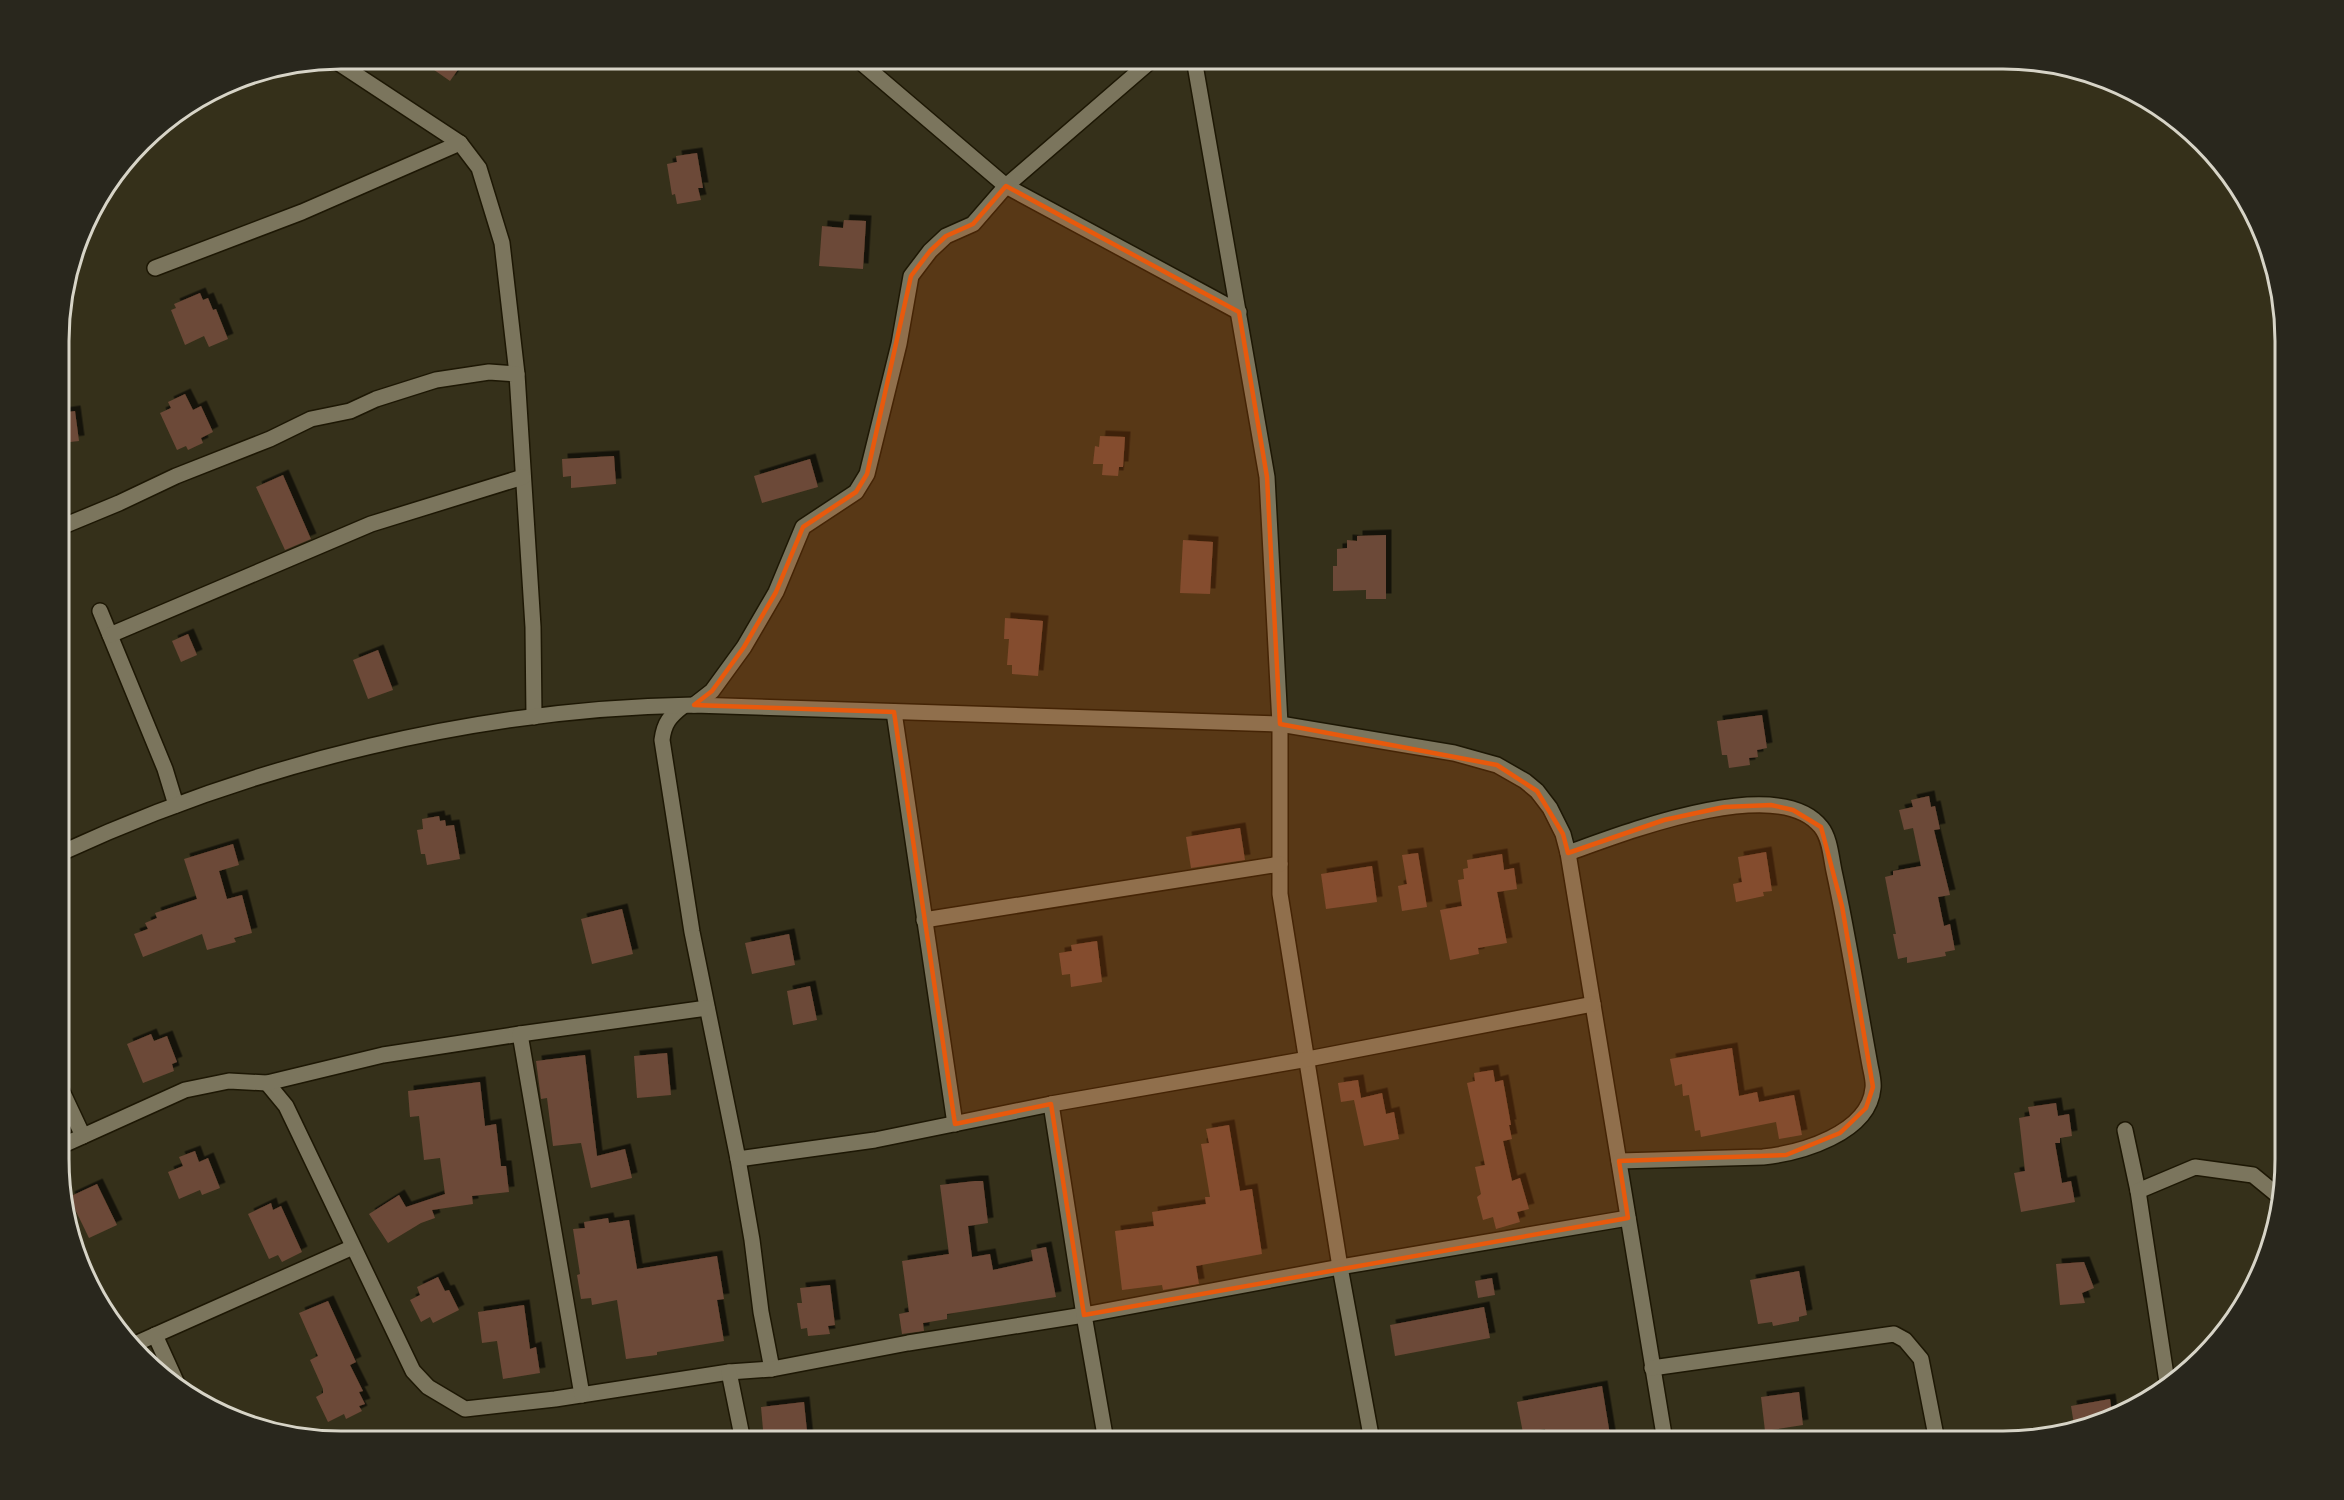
<svg xmlns="http://www.w3.org/2000/svg" width="2344" height="1500" viewBox="0 0 2344 1500" font-family="'Nunito Sans',sans-serif">
<defs>
<filter id="shadow"><feDropShadow dx="5.5" dy="-5.5" stdDeviation="0" flood-color="#0009"/></filter>
</defs>
<rect width="100%" height="100%" fill="#35301a"/>
<!-- building -->
<g fill="#6c4937" filter="url(#shadow)">
<polygon points="417,58 466,58 450,81"/>
<polygon points="697,153 703,188 698,188 701,200 677,204 675,194 672,195 667,164 677,162 676,156"/>
<polygon points="844,220 866,221 863,269 819,266 822,226 843,228"/>
<polygon points="200,293 203,300 208,298 213,310 216,309 228,339 209,347 204,336 185,345 171,310 176,308 174,304"/>
<polygon points="185,394 193,410 201,406 213,432 201,438 203,443 188,450 186,446 177,450 160,413 171,408 168,402"/>
<polygon points="75,411 79,441 61,443 61,413"/>
<polygon points="1100,436 1125,437 1123,467 1119,467 1118,476 1102,475 1103,464 1093,464 1095,446 1099,447"/>
<polygon points="614,456 616,484 571,488 571,476 563,477 562,459"/>
<polygon points="810,459 818,487 762,503 754,476"/>
<polygon points="283,475 311,539 285,550 256,487"/>
<polygon points="1386,535 1386,599 1366,599 1366,590 1333,591 1333,566 1337,566 1337,549 1347,548 1347,540 1357,541 1357,536"/>
<polygon points="1183,540 1213,542 1210,594 1180,593"/>
<polygon points="1005,618 1043,621 1038,676 1012,674 1012,665 1007,665 1009,639 1004,639"/>
<polygon points="188,634 197,655 181,662 172,641"/>
<polygon points="378,650 393,690 368,699 353,660"/>
<polygon points="1762,715 1767,748 1757,750 1758,757 1749,758 1750,765 1729,768 1727,755 1722,755 1717,721"/>
<polygon points="1929,796 1931,807 1935,806 1940,829 1934,830 1950,895 1938,897 1944,926 1950,924 1955,950 1945,952 1946,956 1907,963 1907,957 1898,959 1893,934 1896,934 1885,877 1893,875 1893,871 1921,866 1913,828 1904,830 1899,810 1913,807 1911,800"/>
<polygon points="439,816 440,821 445,820 446,826 454,825 460,859 427,865 425,854 421,854 417,830 423,829 422,819"/>
<polygon points="1240,828 1245,860 1191,868 1186,837"/>
<polygon points="233,844 239,865 219,871 227,899 242,895 252,933 234,938 236,942 207,950 202,934 143,957 134,934 148,929 145,923 157,918 155,913 197,899 184,859"/>
<polygon points="1766,852 1772,891 1763,892 1764,896 1736,902 1733,884 1742,882 1738,857"/>
<polygon points="1418,853 1427,907 1402,911 1398,886 1407,884 1402,855"/>
<polygon points="1502,854 1504,870 1514,868 1517,889 1497,892 1507,943 1478,948 1479,954 1450,960 1440,910 1462,906 1458,880 1464,879 1463,869 1468,868 1467,860"/>
<polygon points="1372,866 1377,902 1326,909 1321,874"/>
<polygon points="622,909 633,954 592,964 581,919"/>
<polygon points="789,934 795,965 752,974 745,943"/>
<polygon points="1097,941 1102,982 1071,987 1070,974 1062,975 1059,953 1072,951 1071,945"/>
<polygon points="810,986 817,1020 793,1025 787,991"/>
<polygon points="151,1034 154,1041 167,1036 177,1062 172,1064 174,1071 143,1083 127,1044"/>
<polygon points="1732,1048 1739,1096 1757,1092 1759,1102 1794,1095 1802,1135 1779,1139 1776,1122 1701,1137 1700,1130 1695,1131 1689,1095 1683,1096 1682,1084 1675,1086 1670,1059"/>
<polygon points="667,1053 671,1095 637,1098 634,1056"/>
<polygon points="585,1055 597,1156 625,1149 632,1178 591,1188 581,1143 553,1146 547,1098 541,1099 536,1061"/>
<polygon points="1493,1070 1495,1082 1503,1080 1511,1125 1509,1125 1512,1139 1503,1141 1512,1181 1520,1178 1529,1209 1517,1212 1520,1222 1496,1229 1493,1217 1483,1220 1477,1197 1481,1194 1475,1167 1485,1165 1467,1083 1475,1081 1474,1073"/>
<polygon points="1358,1080 1361,1098 1382,1093 1386,1114 1394,1112 1399,1139 1364,1146 1354,1100 1341,1102 1338,1083"/>
<polygon points="480,1082 485,1126 496,1124 501,1166 506,1166 509,1192 472,1196 473,1204 432,1210 435,1218 421,1223 388,1243 369,1214 399,1195 406,1207 445,1194 440,1158 424,1160 419,1116 410,1117 408,1091"/>
<polygon points="2056,1103 2058,1116 2069,1114 2072,1136 2060,1138 2060,1143 2055,1143 2062,1183 2071,1181 2075,1202 2021,1212 2014,1173 2025,1171 2019,1118 2030,1116 2028,1107"/>
<polygon points="1229,1125 1240,1191 1252,1189 1262,1254 1196,1266 1199,1284 1163,1290 1162,1285 1122,1290 1115,1231 1154,1226 1152,1212 1206,1204 1205,1197 1210,1197 1201,1144 1209,1143 1206,1129"/>
<polygon points="195,1151 199,1162 208,1158 220,1188 202,1195 200,1190 179,1199 168,1172 183,1166 179,1157"/>
<polygon points="975,1181 983,1181 988,1223 968,1226 972,1257 990,1254 993,1270 1033,1261 1031,1250 1046,1247 1056,1297 947,1314 947,1319 923,1323 924,1331 902,1334 899,1314 909,1312 902,1261 949,1254 940,1185"/>
<polygon points="97,1184 117,1225 89,1238 69,1197"/>
<polygon points="271,1203 273,1210 281,1206 302,1252 282,1262 278,1255 269,1259 248,1214"/>
<polygon points="608,1218 609,1223 629,1220 637,1269 717,1256 724,1299 717,1300 724,1341 657,1352 657,1355 626,1359 617,1300 592,1305 591,1298 581,1299 577,1275 580,1274 573,1229 585,1228 584,1222"/>
<polygon points="2084,1262 2094,1288 2082,1293 2085,1303 2060,1305 2056,1264"/>
<polygon points="1799,1271 1807,1315 1799,1317 1799,1321 1773,1326 1772,1322 1758,1324 1750,1280"/>
<polygon points="438,1277 445,1291 449,1290 459,1310 433,1323 430,1317 421,1322 410,1300 420,1295 417,1287"/>
<polygon points="1492,1278 1495,1295 1478,1298 1475,1281"/>
<polygon points="830,1285 835,1325 828,1326 830,1334 808,1336 807,1328 801,1329 797,1303 802,1303 800,1288"/>
<polygon points="328,1301 356,1362 350,1365 363,1391 359,1392 365,1404 359,1406 362,1411 346,1419 344,1414 328,1422 316,1397 323,1393 323,1389 310,1360 318,1356 299,1313"/>
<polygon points="524,1305 530,1349 536,1347 540,1373 503,1379 497,1341 482,1343 478,1312"/>
<polygon points="1484,1307 1490,1338 1395,1356 1390,1325"/>
<polygon points="1602,1386 1611,1441 1546,1441 1545,1429 1523,1433 1517,1402"/>
<polygon points="1799,1392 1803,1425 1765,1431 1761,1397"/>
<polygon points="2110,1399 2112,1413 2074,1425 2071,1406"/>
<polygon points="804,1402 808,1441 764,1441 761,1407"/>
</g>
<g fill="none" stroke-linecap="round" stroke-linejoin="round">
<defs>
<g id="minor">
<polyline points="857,59 1006,186 1239,312"/>
<polyline points="1194,59 1267,477 1280,724 1280,894 1340,1267 1372,1441"/>
<polyline points="334,60 460,143 479,168 502,243 517,374"/>
<polyline points="155,268 302,212 460,143"/>
<polyline points="61,527 119,503 176,476 270,439 311,419 350,411 376,399 436,380 489,372 517,374 533,627 534,717"/>
<polyline points="100,611 165,769 176,805"/>
<polyline points="110,635 371,524 523,477"/>
<polyline points="694,705 712,691 744,647 776,592 803,527 856,492 867,474 899,344 911,276 930,251 946,236 973,224 1006,186 1153,59"/>
<path d="M683,706C670,716 664,723 662,740L692,932L738,1159L752,1240L761,1312L772,1369"/>
<polyline points="894,712 955,1124"/>
<path d="M61,853C255,763 479,708 694,705L1280,724L1454,753L1497,765L1525,781L1537,791L1550,808L1563,834L1568,853L1665,1441"/>
<path d="M1568,853C1621,834 1778,772 1821,827C1830,838 1831,857 1834,871C1848,935 1858,1000 1870,1065C1871,1071 1874,1081 1873,1088C1869,1134 1800,1153 1763,1157L1619,1161"/>
<polyline points="924,920 1280,864"/>
<polyline points="267,1083 286,1106 413,1371 428,1387 465,1409 555,1399 729,1372 772,1369 908,1343 1084,1315 1340,1267 1628,1218"/>
<polyline points="61,1089 83,1136"/>
<polyline points="1051,1104 1084,1315 1106,1441"/>
<polyline points="2125,1130 2138,1191"/>
<polyline points="61,1146 185,1090 229,1081 267,1083 383,1055 520,1034"/>
<polyline points="738,1159 875,1140 1051,1104 1308,1059 1593,1004"/>
<polyline points="155,1335 180,1390"/>
<polyline points="135,1344 353,1247"/>
<polyline points="1652,1368 1894,1334 1905,1340 1921,1359 1937,1441"/>
<polyline points="729,1372 743,1441"/>
<polyline points="2167,1382 2138,1191 2195,1167 2253,1175 2281,1198"/>
<polyline points="582,1395 520,1034 707,1008"/>
</g>
</defs>
<!-- minor casing -->
<use href="#minor" stroke="#1d1704" stroke-width="18"/>
<!-- minor -->
<use href="#minor" stroke="#7b755d" stroke-width="15"/>
</g>
<!-- marked area -->
<path fill="#e8590c" fill-opacity="0.2" stroke="#e8590c" stroke-width="4.5" stroke-linejoin="round" d="M1006,186L1239,312L1267,477L1280,724L1497,765L1537,791L1563,834L1568,853L1664,820L1724,807L1771,805L1793,810L1821,827L1842,906L1873,1087L1866,1108L1840,1133L1786,1155L1619,1161L1628,1218L1084,1315L1051,1104L955,1124L894,712L694,705L712,691L744,647L776,592L803,527L856,492L867,474L911,276L930,251L946,236L973,224Z"/>
<!-- crop -->
<path d="M0 0H2344V1500H0ZM341 69H2003A272 272 0 0 1 2275 341V1159A272 272 0 0 1 2003 1431H341A272 272 0 0 1 69 1159V341A272 272 0 0 1 341 69Z" fill="#29271d" fill-rule="evenodd"/>
<path fill="none" stroke="#d7d4c7" stroke-width="3" d="M341 69H2003A272 272 0 0 1 2275 341V1159A272 272 0 0 1 2003 1431H341A272 272 0 0 1 69 1159V341A272 272 0 0 1 341 69Z"/>
</svg>
